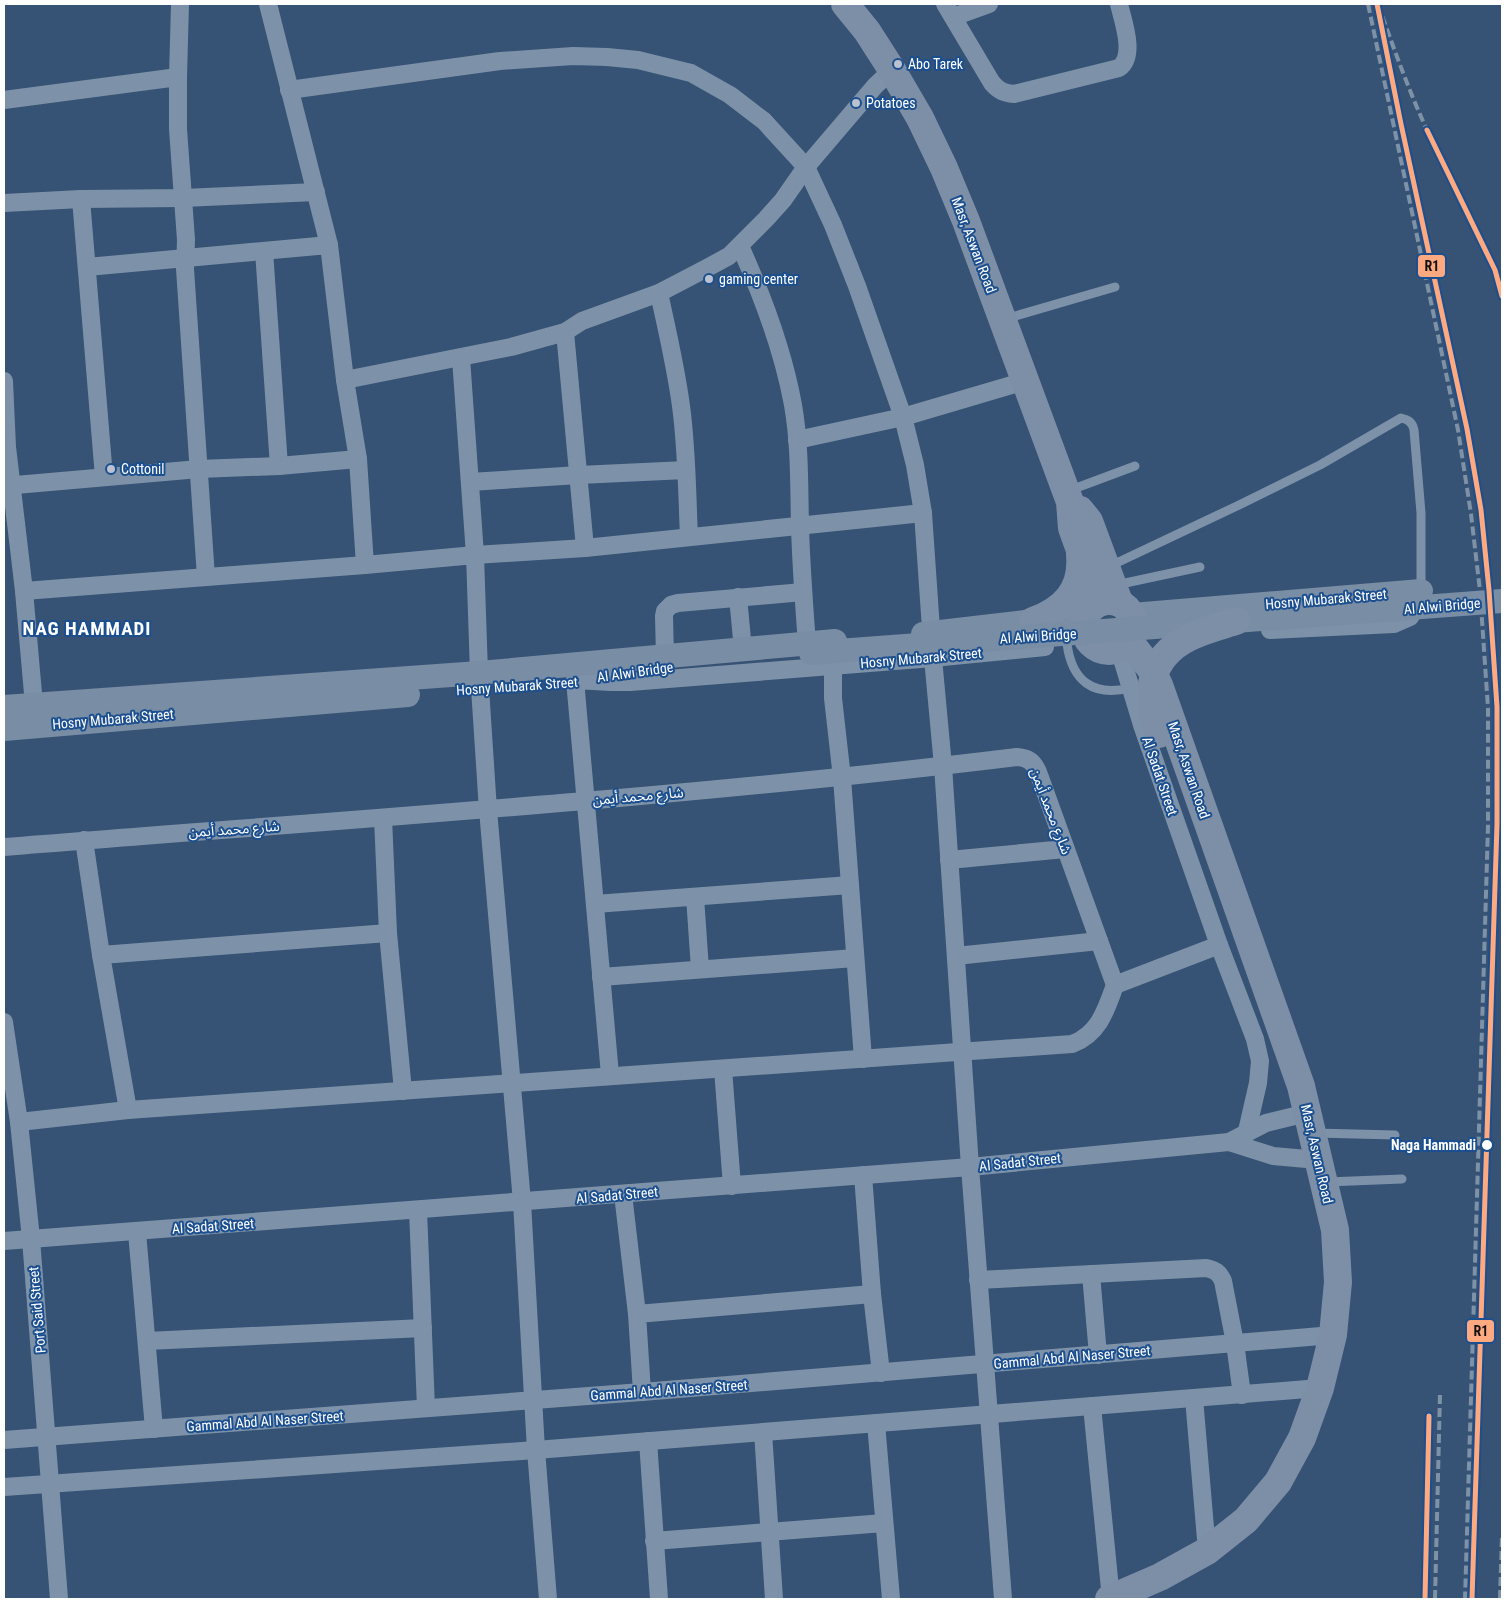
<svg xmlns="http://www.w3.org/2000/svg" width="1506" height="1603" viewBox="0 0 1506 1603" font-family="'Roboto Condensed','Noto Sans Arabic',sans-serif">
<rect width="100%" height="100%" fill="#365274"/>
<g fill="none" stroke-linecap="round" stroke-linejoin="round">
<!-- service -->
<g stroke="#7d92a8" stroke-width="9">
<polyline points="1005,319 1115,287"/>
<polyline points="1068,491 1135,466"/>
<path d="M1108,567L1237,506L1320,465L1401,418C1409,420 1412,422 1414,430L1421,513V591"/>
<polyline points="1116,585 1200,567"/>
<path d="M1067,644C1072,681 1093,697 1130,688"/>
<polyline points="1315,1133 1395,1135"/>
<polyline points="1327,1182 1402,1179"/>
</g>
<!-- minor -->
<g stroke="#7d92a8" stroke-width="18">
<polyline points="268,4 329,245 345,380 358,459 365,565"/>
<path d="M945,4L992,83C999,91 1004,93 1014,94L1119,68C1136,56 1123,21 1119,4"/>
<polyline points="953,17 989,4"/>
<polyline points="178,77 180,4"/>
<polyline points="289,90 500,61 573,56 607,57 638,60 691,73 730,95 764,121 806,167 833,225 857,286 903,417 915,465 923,513 933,658 943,766 970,1167 1003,1599"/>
<polyline points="4,100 178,77 178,129 186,240 185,269 206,577"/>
<polyline points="81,199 104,477"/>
<polyline points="4,203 81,199 183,198 316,192"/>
<path d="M740,246C763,297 783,350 793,405C800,445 799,486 800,526C801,565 804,604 807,644"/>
<polyline points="264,251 279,466"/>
<polyline points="87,267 329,245"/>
<path d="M659,293C667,330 676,368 681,406C687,450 687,494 689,537"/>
<polyline points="565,332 585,548"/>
<polyline points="461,358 475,555 479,673"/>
<polyline points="345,380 511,347 565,332 582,321 659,293 705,269 729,256 766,219 783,200 806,167 875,86 892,70"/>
<polyline points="4,381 7,447 24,591 34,705"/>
<polyline points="797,440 903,417 1025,381"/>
<polyline points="470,482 579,475 686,470"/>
<polyline points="4,486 199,469 279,466 358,459"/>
<polyline points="24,591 365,565 475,555 585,548 923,513"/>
<polyline points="738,597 743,650"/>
<polyline points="1270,630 1394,624 1410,617 1419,602"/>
<polyline points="1119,649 1142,725 1219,945 1255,1039 1260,1061 1258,1083 1247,1131"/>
<polyline points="665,657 664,616 665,611 671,605 678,603 803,592"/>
<polyline points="833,666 833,698 842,778 863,1059"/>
<polyline points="480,688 488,810 522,1202 536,1450 548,1599"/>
<polyline points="383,818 388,933 403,1091"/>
<polyline points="84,840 101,955 128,1110"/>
<path d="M4,847C342,820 680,798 1017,757C1028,758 1033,761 1038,772L1115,985"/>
<polyline points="949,860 1065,849"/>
<polyline points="695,897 700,969"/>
<polyline points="595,904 850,885"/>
<polyline points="101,955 388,933"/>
<polyline points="956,956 1099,941"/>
<polyline points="601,977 855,958"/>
<polyline points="4,1022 19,1122 31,1239 59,1599"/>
<polyline points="723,1069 732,1186"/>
<polyline points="610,1075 575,680 611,682 630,682 933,658 1045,647"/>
<path d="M19,1122L128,1110L1072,1044C1099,1034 1106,1010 1115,985L1219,945"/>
<polyline points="1229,1142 1273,1156 1318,1160"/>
<polyline points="863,1175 872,1294 881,1373"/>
<polyline points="623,1194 637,1314"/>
<polyline points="418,1210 426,1408"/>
<polyline points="137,1232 154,1429"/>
<polyline points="4,1241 970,1167 1229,1142 1266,1123 1307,1113"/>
<polyline points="1091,1274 1098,1355"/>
<path d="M978,1280L1206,1268C1215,1270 1219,1272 1223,1281L1235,1343L1242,1395"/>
<polyline points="147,1341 423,1328"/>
<polyline points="642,1392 637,1314 872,1294"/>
<polyline points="1194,1398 1207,1551"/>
<polyline points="1092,1406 1111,1599"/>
<polyline points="876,1423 891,1599"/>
<polyline points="763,1432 774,1599"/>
<polyline points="4,1440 642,1392 1333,1335"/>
<polyline points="648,1441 659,1599"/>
<polyline points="4,1487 536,1450 1320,1388"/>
<polyline points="654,1541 884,1523"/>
</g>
<!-- secondary -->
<g stroke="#798da4" stroke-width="24">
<polyline points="1132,615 1421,591"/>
<polyline points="923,634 1033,621 1085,618"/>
<polyline points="4,707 479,673 835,641"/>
<polyline points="4,729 408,695"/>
</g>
<!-- primary -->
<g stroke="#7d8ea7" stroke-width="28">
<polyline points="845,4 867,31 892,70 920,118 944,168 966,221 1070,502 1072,528 1099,603"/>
<polyline points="1080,510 1089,521 1119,602"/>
<circle cx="1109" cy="626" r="25"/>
<path d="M1033,621C1064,610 1083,590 1080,555"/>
<polyline points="1109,1599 1160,1577 1207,1551 1246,1520 1278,1482 1302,1438 1320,1388 1333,1335 1338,1282 1335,1230 1301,1086 1159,685 1151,669 1129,641"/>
</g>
<!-- rail -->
<g stroke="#7e92a7" stroke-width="4" stroke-dasharray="9 4" stroke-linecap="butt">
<polyline points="1368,4 1458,430 1471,514 1480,591 1488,708 1488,826 1465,1599"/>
<path d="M1378,4C1395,52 1411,97 1433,143C1457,193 1487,242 1502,296"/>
<polyline points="1425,1599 1429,1416"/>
<polyline points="1435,1599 1440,1394"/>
<polyline points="1500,1599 1502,1534"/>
</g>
<!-- secondary-bridge -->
<polyline stroke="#798da4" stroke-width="24" points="811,653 1502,601"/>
<!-- primary-bridge -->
<path stroke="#7d8ea7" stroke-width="28" d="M1159,734C1144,696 1148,658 1188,638C1203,630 1220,626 1236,621"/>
<defs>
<g id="rail-1">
<polyline points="1377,4 1401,124 1467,429 1481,510 1489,590 1497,707 1497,824 1472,1599"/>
<polyline points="1427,130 1495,270 1502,296"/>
<polyline points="1425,1599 1429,1416"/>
</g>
</defs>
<!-- rail-1 casing -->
<use href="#rail-1" stroke="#1b4f8f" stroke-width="9"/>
<!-- rail-1 -->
<use href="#rail-1" stroke="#ffa980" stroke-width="5"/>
</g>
<!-- markers -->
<g fill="#b9c2ce" stroke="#1b4f8f" stroke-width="2">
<circle cx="898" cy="64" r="5"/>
<circle cx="856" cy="103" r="5"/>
<circle cx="709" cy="279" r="5"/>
<circle cx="111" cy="469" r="5"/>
</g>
<circle fill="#fff" stroke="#1b4f8f" stroke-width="2" cx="1487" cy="1145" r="6"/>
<g text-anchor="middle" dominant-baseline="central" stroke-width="4" stroke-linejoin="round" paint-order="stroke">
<!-- poi labels -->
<g font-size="14" fill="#fff" stroke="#1b4f8f" text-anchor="start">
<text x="908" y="64">Abo Tarek</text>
<text x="866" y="103">Potatoes</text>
<text x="719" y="279">gaming center</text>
<text x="121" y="469">Cottonil</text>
</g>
<!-- street labels -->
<g font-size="14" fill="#fff" stroke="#1b4f8f">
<text transform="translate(974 245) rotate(69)">Masr, Aswan Road</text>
<text transform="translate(1326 599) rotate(-5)">Hosny Mubarak Street</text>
<text transform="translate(1442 606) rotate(-5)">Al Alwi Bridge</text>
<text transform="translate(1038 636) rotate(-4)">Al Alwi Bridge</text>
<text transform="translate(921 658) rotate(-5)">Hosny Mubarak Street</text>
<text transform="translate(635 672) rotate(-8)">Al Alwi Bridge</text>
<text transform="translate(517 686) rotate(-4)">Hosny Mubarak Street</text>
<text transform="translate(113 719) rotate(-5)">Hosny Mubarak Street</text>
<text transform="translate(1189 770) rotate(71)">Masr, Aswan Road</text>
<text transform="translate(1160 776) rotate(71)">Al Sadat Street</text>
<text transform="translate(638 796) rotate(-5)">شارع محمد أيمن</text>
<text transform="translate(1051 811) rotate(69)">شارع محمد أيمن</text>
<text transform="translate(234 829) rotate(-4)">شارع محمد أيمن</text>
<text transform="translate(1317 1154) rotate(77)">Masr, Aswan Road</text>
<text transform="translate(1020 1162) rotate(-6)">Al Sadat Street</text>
<text transform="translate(617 1195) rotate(-5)">Al Sadat Street</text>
<text transform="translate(213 1226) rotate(-4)">Al Sadat Street</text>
<text transform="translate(37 1310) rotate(-95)">Port Said Street</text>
<text transform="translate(1072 1357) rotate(-5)">Gammal Abd Al Naser Street</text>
<text transform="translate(669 1390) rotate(-4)">Gammal Abd Al Naser Street</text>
<text transform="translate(265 1421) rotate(-4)">Gammal Abd Al Naser Street</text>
</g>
<!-- stop labels -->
<g font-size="14" font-weight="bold" fill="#fff" stroke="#1b4f8f" text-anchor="end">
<text x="1476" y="1145">Naga Hammadi</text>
</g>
<!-- district labels -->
<g font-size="19" font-weight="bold" letter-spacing="1" fill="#fff" stroke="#1b4f8f">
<text x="87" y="628">NAG HAMMADI</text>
</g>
</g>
<g stroke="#1b4f8f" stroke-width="2">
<rect x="1417" y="254" width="29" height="24" rx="5" fill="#ffa980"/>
<rect x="1466" y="1319" width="29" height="24" rx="5" fill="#ffa980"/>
</g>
<g font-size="14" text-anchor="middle" font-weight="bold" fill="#111">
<text x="1432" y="271">R1</text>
<text x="1481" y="1336">R1</text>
</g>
<!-- border -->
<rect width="1506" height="1603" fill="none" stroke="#ffffff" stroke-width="10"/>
</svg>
